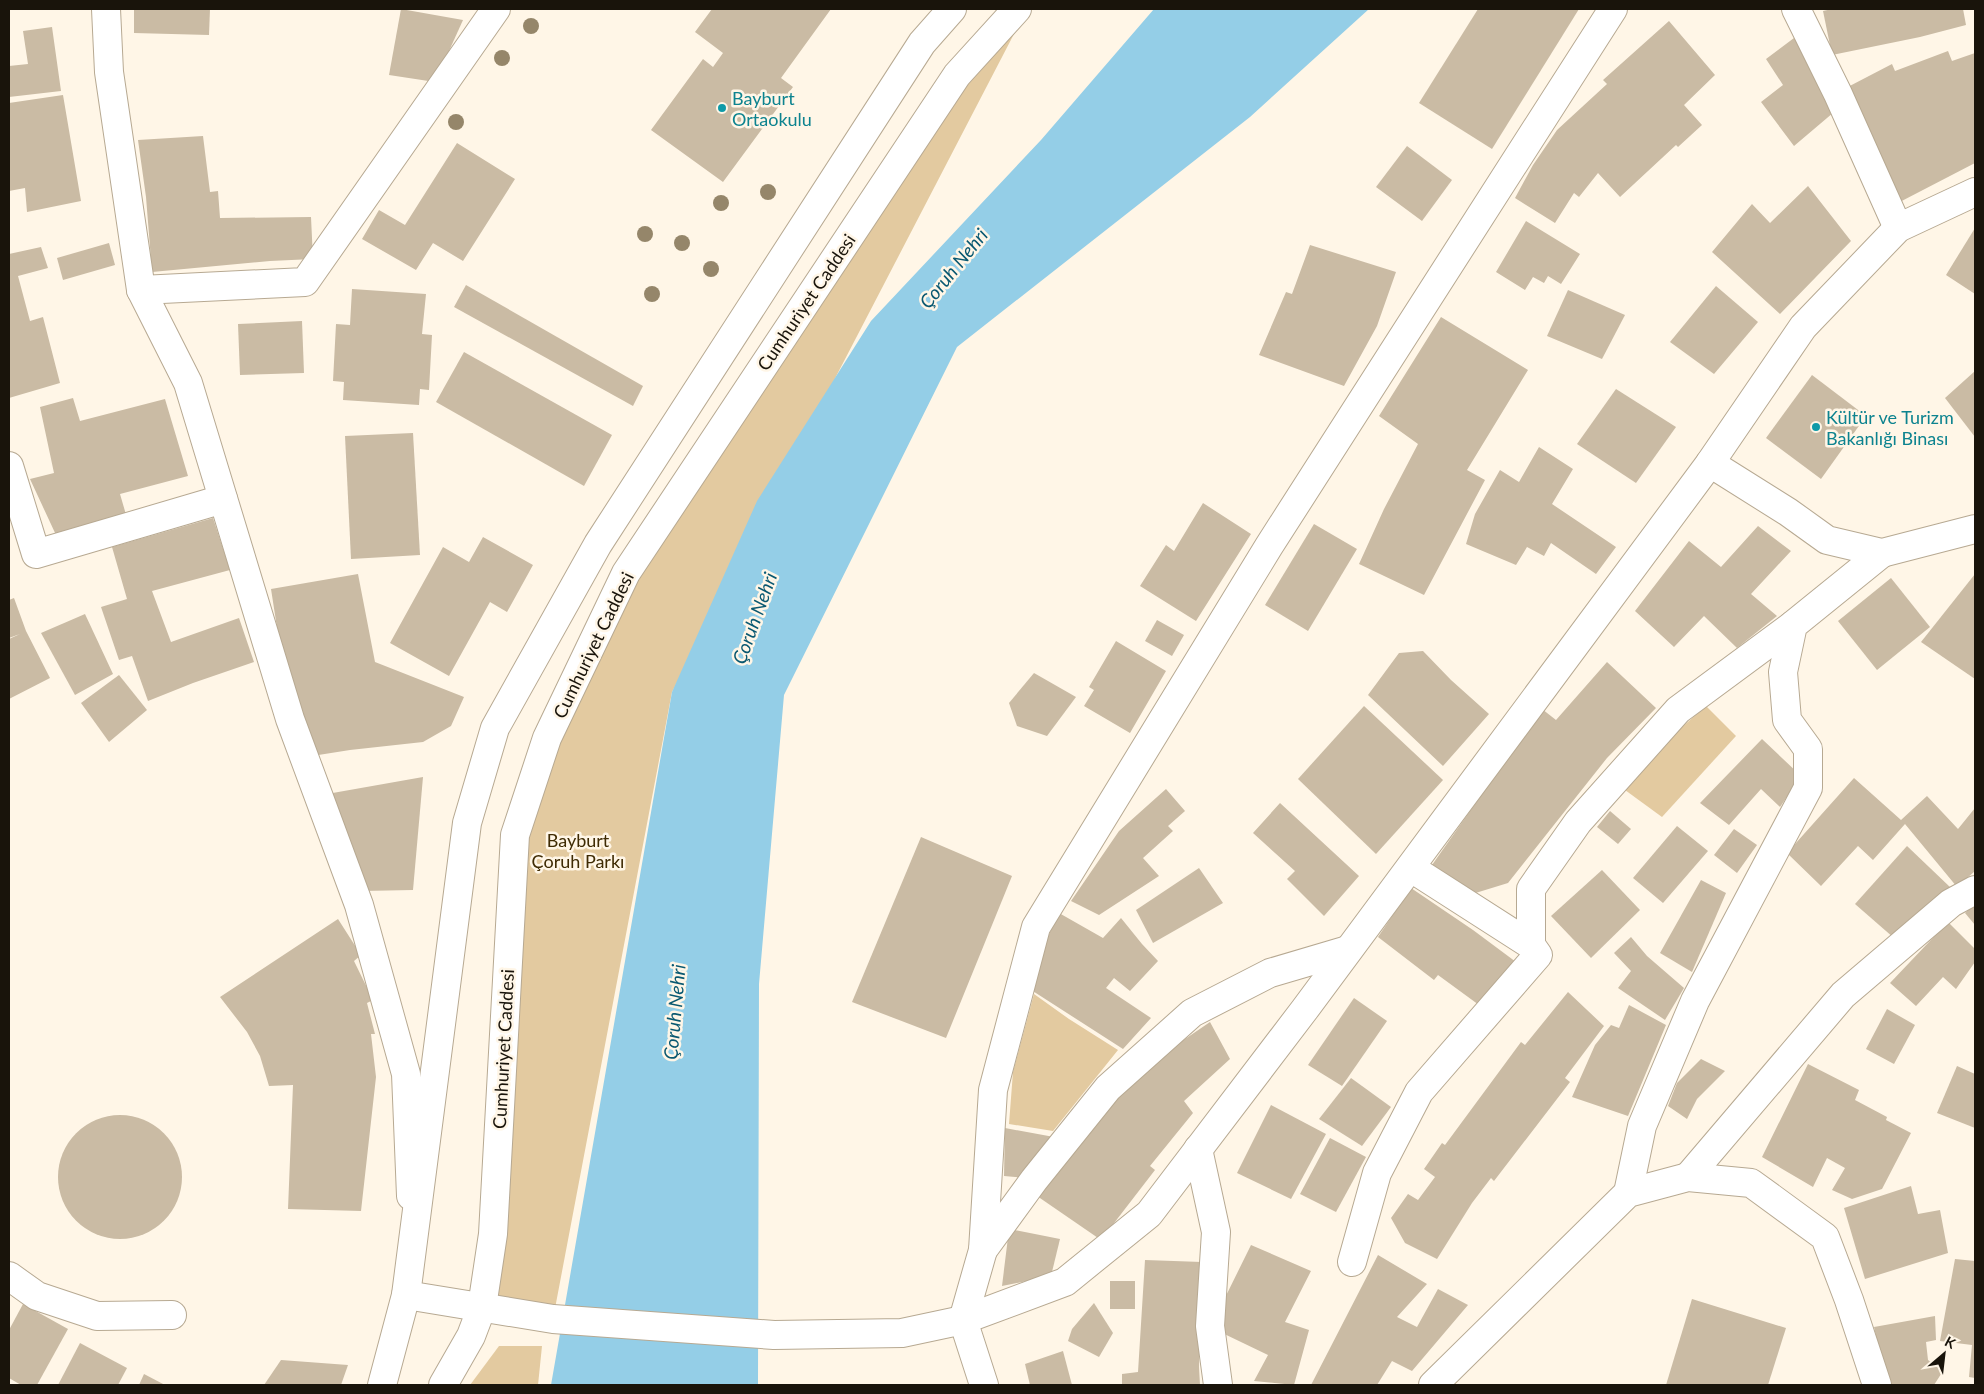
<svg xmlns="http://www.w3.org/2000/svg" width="1984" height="1394" viewBox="0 0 1984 1394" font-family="Lato,sans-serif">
<rect width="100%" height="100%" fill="#fff6e7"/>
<!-- green -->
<g fill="#e3caa0">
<polygon points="1021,9 1027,9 672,692 553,1319 482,1307 515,835 637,558 814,291"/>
<polygon points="1706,706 1736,736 1662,817 1625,790 1664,743"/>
<polygon points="1034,994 1069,1019 1118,1050 1053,1131 1009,1124 1013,1072"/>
<polygon points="499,1346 542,1346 538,1385 470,1385"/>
</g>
<!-- water -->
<polygon fill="#94cee7" points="1154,9 1369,9 1250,117 957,347 784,695 759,984 758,1385 551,1385 672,692 757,501 871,321 1041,140"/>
<!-- building -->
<g fill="#cabba4">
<polygon points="134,9 210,9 209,35 134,33"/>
<polygon points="401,9 463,20 435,82 389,75"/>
<polygon points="712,9 831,9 781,78 793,87 723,182 651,130 703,59 713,67 723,53 695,32"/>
<polygon points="1478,9 1579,9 1492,149 1419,103"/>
<polygon points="1832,9 1963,9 1966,25 1920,37 1832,55 1823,11"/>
<polygon points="1669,21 1715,75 1684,105 1702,125 1678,147 1676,145 1620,197 1598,173 1579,197 1574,193 1555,223 1515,198 1533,165 1557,130 1607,84 1603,80"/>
<polygon points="52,27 61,91 9,97 9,66 28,64 23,31"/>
<polygon points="1798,35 1840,107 1794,146 1761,102 1783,85 1766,59"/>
<polygon points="1948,51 1952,61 1975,53 1975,163 1894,205 1842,90 1892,64 1895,71"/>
<polygon points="63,95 81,201 27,212 25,188 9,191 9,103"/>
<polygon points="203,136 210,192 218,191 220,218 311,217 313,259 270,261 152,272 146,197 138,140"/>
<polygon points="457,143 515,179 463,261 433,243 416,270 362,239 379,210 405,225"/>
<polygon points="1407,146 1452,180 1422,221 1376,187"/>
<polygon points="1808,186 1851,241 1780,314 1712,252 1752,204 1770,223"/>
<polygon points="1526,221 1580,254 1561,284 1548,276 1544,283 1533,277 1525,290 1496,272"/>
<polygon points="1975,228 1975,294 1946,275"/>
<polygon points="109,243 115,265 63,280 57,258"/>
<polygon points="1310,245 1396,272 1377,326 1344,386 1259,355 1286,292 1292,294"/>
<polygon points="41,247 48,268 18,276 30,321 43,317 60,383 9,398 9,254"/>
<polygon points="466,285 643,386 633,406 454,307"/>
<polygon points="1716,286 1758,322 1714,374 1670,342"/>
<polygon points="352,289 426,294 422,334 432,335 429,390 420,389 419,405 343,400 344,382 333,381 336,324 350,325"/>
<polygon points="1568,290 1625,315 1602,359 1547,336"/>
<polygon points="1441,317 1528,370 1467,470 1485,480 1424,595 1359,564 1384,509 1418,444 1379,416"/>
<polygon points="302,321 304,373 240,375 238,324"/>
<polygon points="464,352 612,435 584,486 436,402"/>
<polygon points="1975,371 1975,437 1945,398"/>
<polygon points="1812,375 1866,416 1821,479 1766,438"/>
<polygon points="1616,389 1676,427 1636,483 1577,444"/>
<polygon points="73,398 80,421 165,399 188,476 120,494 127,518 56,535 30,479 54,473 40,407"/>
<polygon points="413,433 420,555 351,559 345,436"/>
<polygon points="1539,447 1573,469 1552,504 1616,547 1596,574 1551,543 1544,556 1527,547 1516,565 1466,544 1475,514 1500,470 1519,482"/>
<polygon points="1203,503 1251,534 1196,621 1140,586 1166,545 1174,551"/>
<polygon points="213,518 230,570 152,591 171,642 239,618 254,662 193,683 148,701 132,656 119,660 101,607 127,599 112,547"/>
<polygon points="1314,524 1357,549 1308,631 1265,605"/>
<polygon points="1758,526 1791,551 1751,594 1777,616 1737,648 1704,616 1674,647 1635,611 1689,541 1721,567"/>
<polygon points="483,537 533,565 507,612 490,602 449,676 390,643 443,547 469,562"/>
<polygon points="358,574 375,662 464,697 451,726 423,742 350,750 312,756 278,634 271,589"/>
<polygon points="1975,574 1975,679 1921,642"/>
<polygon points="1891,578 1930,627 1877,670 1838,621"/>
<polygon points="14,598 26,631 50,678 9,699 9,639 20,634 9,638 9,600"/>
<polygon points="85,614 113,674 75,695 41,633"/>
<polygon points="1157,620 1184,635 1172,656 1145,641"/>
<polygon points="1116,641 1166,671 1130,733 1084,706 1094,690 1089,687"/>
<polygon points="1423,651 1451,680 1489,714 1443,766 1368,695 1399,653"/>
<polygon points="1607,662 1656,708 1607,758 1508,883 1469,895 1432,865 1542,709 1556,720"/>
<polygon points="1034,673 1076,697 1047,736 1017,726 1009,703"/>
<polygon points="119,675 147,710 109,742 81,703"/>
<polygon points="1364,706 1443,780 1376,854 1298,779"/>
<polygon points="1762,739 1801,776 1780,807 1761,789 1729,825 1700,803"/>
<polygon points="423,777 413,890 362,891 327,794"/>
<polygon points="1854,778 1901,820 1927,796 1958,829 1975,808 1975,871 1957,887 1905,824 1873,860 1858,846 1821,886 1787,853"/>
<polygon points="1166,789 1185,811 1168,826 1173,831 1143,858 1159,876 1099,915 1071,901 1119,831"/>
<polygon points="1280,803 1359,876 1324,916 1287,879 1295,871 1253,833"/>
<polygon points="1610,811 1631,829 1618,844 1597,827"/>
<polygon points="1677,826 1708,851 1663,903 1633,878"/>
<polygon points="1734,829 1757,845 1737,873 1714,855"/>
<polygon points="921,837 1012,876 946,1038 852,1002"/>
<polygon points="1907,846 1951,888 1894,938 1855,904"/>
<polygon points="1199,868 1223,903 1153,943 1136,910"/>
<polygon points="1602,870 1640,910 1591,958 1551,916"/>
<polygon points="1701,880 1726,893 1692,972 1660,953"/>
<polygon points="1411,888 1473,930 1516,962 1479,1005 1438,975 1434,980 1378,937"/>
<polygon points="1975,904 1975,925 1965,913"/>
<polygon points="1059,913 1103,938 1121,918 1142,944 1158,961 1130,991 1114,978 1106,988 1151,1018 1123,1049 1025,986"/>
<polygon points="338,919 361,955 354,961 373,1000 367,1003 375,1034 371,1034 376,1077 361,1211 288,1209 293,1085 269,1086 260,1056 247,1032 220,997"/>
<polygon points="1948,922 1975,949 1975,962 1956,989 1943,977 1916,1006 1890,983"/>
<polygon points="1631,937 1647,956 1684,988 1665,1020 1618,988 1631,971 1614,953"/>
<polygon points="1568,992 1604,1026 1565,1078 1570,1082 1494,1181 1491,1178 1472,1203 1437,1259 1405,1243 1391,1218 1408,1194 1418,1200 1435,1177 1424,1169 1442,1143 1445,1145 1521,1042 1525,1045"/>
<polygon points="1354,998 1387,1021 1342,1086 1308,1065"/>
<polygon points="1629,1005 1666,1025 1628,1116 1572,1097 1595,1045 1611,1025 1619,1028"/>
<polygon points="1887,1009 1915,1025 1894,1064 1866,1049"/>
<polygon points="1210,1022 1230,1059 1184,1101 1193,1113 1150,1166 1155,1170 1101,1240 1037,1196 1092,1122 1150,1063"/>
<polygon points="1701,1059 1725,1071 1697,1099 1687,1119 1668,1106 1677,1083"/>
<polygon points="1808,1064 1859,1090 1855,1100 1887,1117 1886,1120 1911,1133 1882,1189 1852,1199 1832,1190 1845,1168 1827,1158 1813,1187 1762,1157"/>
<polygon points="1957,1066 1975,1074 1975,1128 1937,1113"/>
<polygon points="1351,1078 1391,1107 1362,1146 1319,1119"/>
<polygon points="1271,1105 1326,1134 1291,1199 1237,1173"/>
<circle cx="120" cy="1177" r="62"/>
<polygon points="1005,1128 1054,1137 1025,1178 1004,1176"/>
<polygon points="1330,1138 1366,1157 1336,1212 1300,1194"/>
<polygon points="1911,1186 1918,1214 1940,1210 1948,1253 1865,1279 1844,1208"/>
<polygon points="1009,1229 1060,1239 1051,1276 1002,1286"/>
<polygon points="1251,1245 1311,1271 1285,1322 1309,1330 1294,1385 1254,1381 1268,1355 1216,1330 1215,1318"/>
<polygon points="1378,1255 1427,1284 1397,1317 1417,1327 1438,1289 1468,1305 1412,1371 1392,1361 1377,1385 1311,1385"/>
<polygon points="1955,1259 1975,1261 1975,1378 1969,1377 1972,1345 1940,1341"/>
<polygon points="1145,1260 1202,1262 1199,1367 1200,1385 1122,1385 1122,1374 1138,1372"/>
<rect x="1110" y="1281" width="25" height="28"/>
<polygon points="1692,1299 1786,1328 1768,1385 1666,1385"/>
<polygon points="1094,1303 1113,1333 1099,1357 1068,1341 1072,1329"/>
<polygon points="23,1304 68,1329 37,1385 21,1385 9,1378 9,1330"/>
<polygon points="1935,1316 1936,1340 1926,1342 1928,1360 1943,1371 1934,1385 1890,1385 1883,1369 1874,1327"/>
<polygon points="80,1343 127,1368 118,1385 58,1385"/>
<polygon points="1063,1351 1072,1385 1030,1385 1025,1364"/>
<polygon points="281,1360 348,1365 341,1385 264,1385"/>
<polygon points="144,1374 165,1385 139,1385"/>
</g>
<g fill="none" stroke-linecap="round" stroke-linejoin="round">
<defs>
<g id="street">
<polyline points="106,9 109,72 141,290 188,383 290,719 359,905 406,1074 411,1196"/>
<polyline points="1796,9 1838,94 1898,228"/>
<polyline points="141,290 305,282 496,9"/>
<polyline points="1710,463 1788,512 1827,540 1882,553 1975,529"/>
<polyline points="9,466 36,554 223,499"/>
<polyline points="1411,868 1531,945"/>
<polyline points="1198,1149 1216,1232 1210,1326 1218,1385"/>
<polyline points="1688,1177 1843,995 1951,903 1975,890"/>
<polyline points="1628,1193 1642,1126 1695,1001 1808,788 1808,749 1787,720 1783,672 1793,625 1882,553"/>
<polyline points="983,1250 1034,1180 1108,1088 1192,1013 1270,973 1348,950"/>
<polyline points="1352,1262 1377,1173 1419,1092 1538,955 1531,945 1531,889 1578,822 1678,710 1793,625"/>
<polyline points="9,1276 37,1296 97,1316 172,1315"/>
</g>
<g id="secondary">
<polyline points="406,1295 553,1319 774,1335 902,1333 963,1320 1065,1282 1149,1214 1305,1009 1710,463 1803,327 1898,228 1975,192"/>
<polyline points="382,1385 406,1295 467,823 495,728 598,544 922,43 952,9"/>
<polyline points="443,1385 471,1336 482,1307 493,1234 515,835 547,738 626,573 957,75 1017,9"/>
<polyline points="984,1385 963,1320 983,1250 993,1090 1036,927 1269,546 1613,9"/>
<polyline points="1433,1385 1628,1193 1688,1177 1751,1183 1825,1237 1849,1300 1877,1385"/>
</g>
</defs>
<!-- street casing -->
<use href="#street" stroke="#b7a992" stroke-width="30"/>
<!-- secondary casing -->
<use href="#secondary" stroke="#b7a992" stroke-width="30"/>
<!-- street -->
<use href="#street" stroke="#fff" stroke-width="28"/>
<!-- secondary -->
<use href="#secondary" stroke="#fff" stroke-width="28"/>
</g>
<!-- trees -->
<g fill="#95866a">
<circle cx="531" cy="26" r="8"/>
<circle cx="502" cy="58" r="8"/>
<circle cx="456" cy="122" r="8"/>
<circle cx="768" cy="192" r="8"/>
<circle cx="721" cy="203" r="8"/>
<circle cx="645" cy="234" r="8"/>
<circle cx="682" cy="243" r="8"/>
<circle cx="711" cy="269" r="8"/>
<circle cx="652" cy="294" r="8"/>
</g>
<!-- markers -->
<g fill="#0f9aa8" stroke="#fff6e7" stroke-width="2">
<circle cx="722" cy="108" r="5"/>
<circle cx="1816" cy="427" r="5"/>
</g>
<g text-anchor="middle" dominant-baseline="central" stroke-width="5" stroke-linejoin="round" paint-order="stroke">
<!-- culture labels -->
<g font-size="18" fill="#0d838f" stroke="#fff6e7" text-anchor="start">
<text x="732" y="98">Bayburt<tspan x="732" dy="21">Ortaokulu</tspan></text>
<text x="1826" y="417">Kültür ve Turizm<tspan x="1826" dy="21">Bakanlığı Binası</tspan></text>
</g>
<!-- street labels -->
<g font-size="18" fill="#19140b" stroke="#fff6e7">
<text transform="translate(806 302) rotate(-56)">Cumhuriyet Caddesi</text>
<text transform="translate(593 645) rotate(-64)">Cumhuriyet Caddesi</text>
<text transform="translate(503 1049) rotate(-87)">Cumhuriyet Caddesi</text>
</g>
<!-- park labels -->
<g font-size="18" fill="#3f2b04" stroke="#fff6e7">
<text x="578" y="840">Bayburt<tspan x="578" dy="21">Çoruh Parkı</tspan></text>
</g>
<!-- water labels -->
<g font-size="19" font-style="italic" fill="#095871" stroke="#fff6e7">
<text transform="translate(953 268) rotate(-51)">Çoruh Nehri</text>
<text transform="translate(754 618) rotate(-70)">Çoruh Nehri</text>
<text transform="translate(674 1012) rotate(-85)">Çoruh Nehri</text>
</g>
</g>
<!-- border -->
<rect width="1984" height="1394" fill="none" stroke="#19140b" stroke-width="20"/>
<!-- north arrow -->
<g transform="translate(1944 1354) rotate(28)" stroke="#fff6e7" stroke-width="4" paint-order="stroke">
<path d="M0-4L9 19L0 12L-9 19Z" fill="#19140b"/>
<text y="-8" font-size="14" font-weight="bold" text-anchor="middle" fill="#19140b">K</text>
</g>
</svg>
